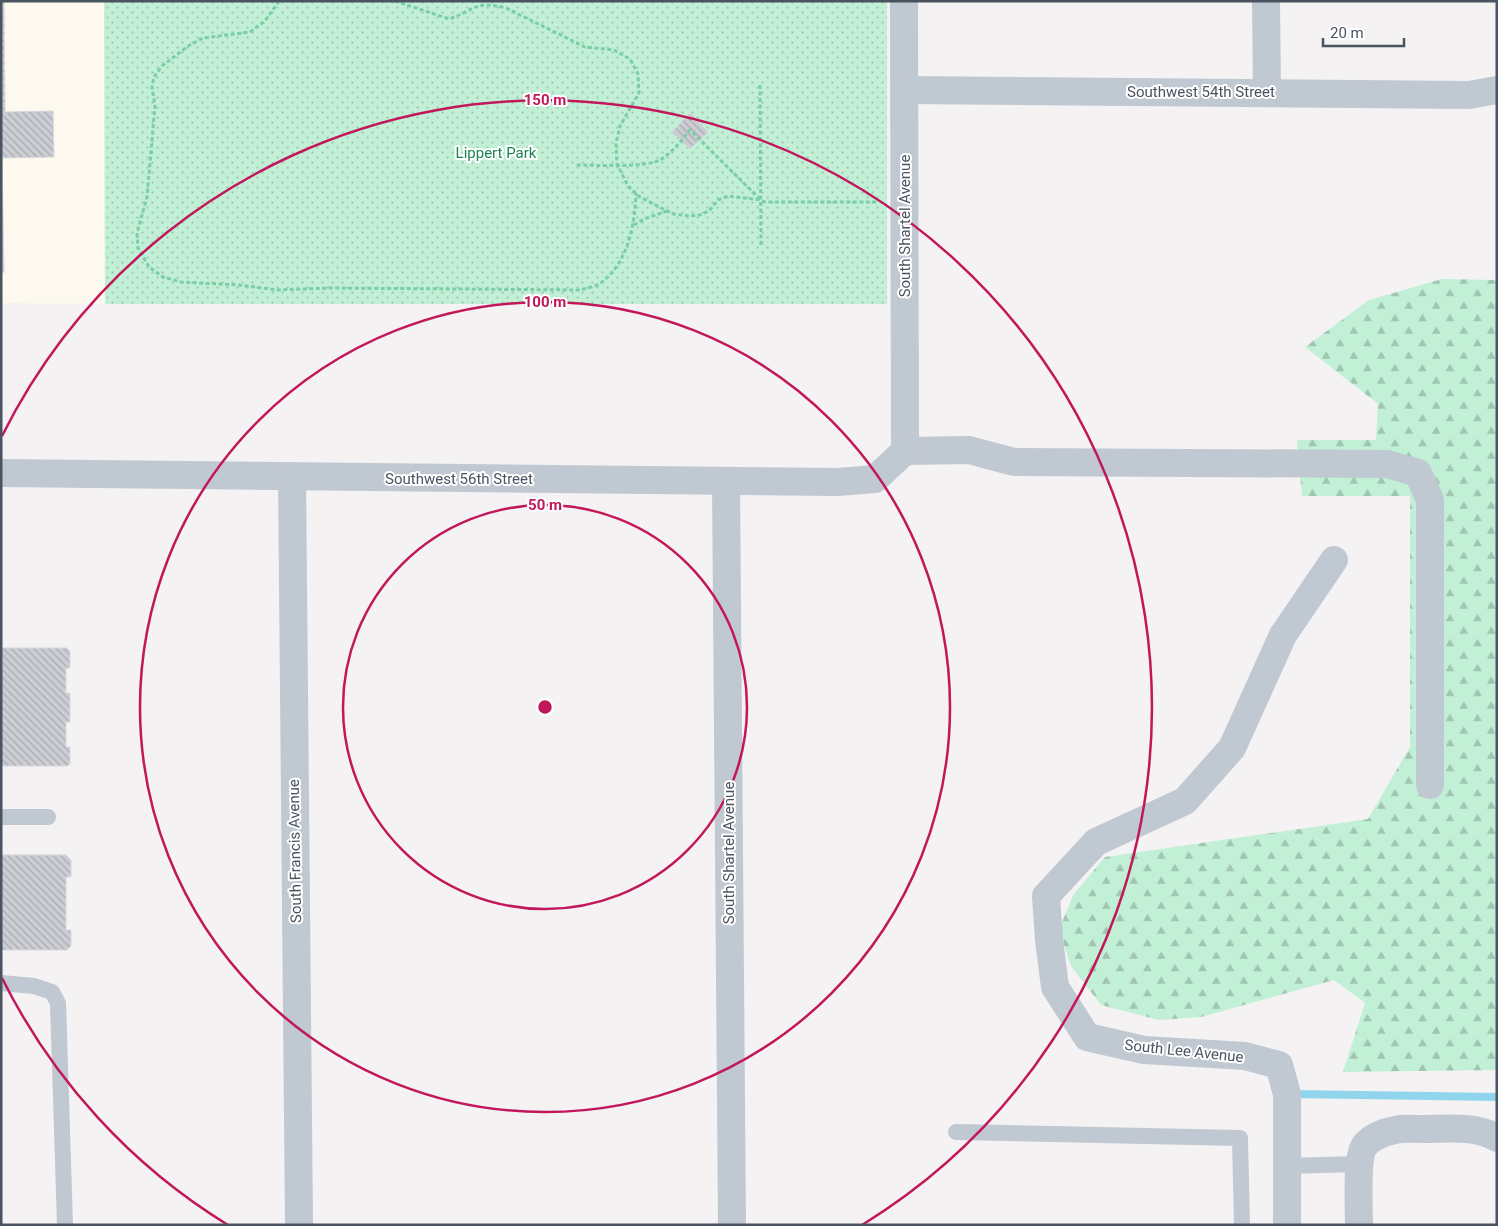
<svg xmlns="http://www.w3.org/2000/svg" width="1498" height="1226" viewBox="0 0 1498 1226" font-family="Roboto,sans-serif">
<defs>
<pattern id="forest-firs" width="22" height="20" patternUnits="userSpaceOnUse" patternTransform="scale(1.25)"><rect width="22" height="20" fill="#c2f0d6"/><path d="M5 1l3.5 6h-7zM16 11l3.5 6h-7z" fill="#a0c5b1"/></pattern>
<pattern id="park-dots" width="8" height="8" patternUnits="userSpaceOnUse" patternTransform="scale(1.25)"><rect width="8" height="8" fill="#c2f0d6"/><path d="M2 2h.1M6 6h.1" fill="none" stroke="#a0c5b1" stroke-width="1.8" stroke-linecap="round"/></pattern>
<pattern id="building-back-hatch" width="6" height="6" patternUnits="userSpaceOnUse" patternTransform="scale(1.25)"><rect width="6" height="6" fill="#ccced4"/><path d="M-1 5l2 2M0 0l6 6M5-1l2 2" fill="none" stroke="#a8aaaf"/></pattern>
</defs>
<rect width="100%" height="100%" fill="#f4f2f2"/>
<!-- commercial -->
<polygon fill="#fdf9ee" points="1,1 104,1 105,304 1,303"/>
<!-- forest -->
<polygon fill="url(#forest-firs)" points="1442,279 1497,280 1497,1070 1343,1072 1365,1003 1334,980 1201,1017 1159,1020 1101,1005 1071,966 1059,930 1073,895 1105,857 1368,819 1410,747 1410,496 1302,496 1297,440 1376,440 1378,404 1305,347 1369,300"/>
<!-- park -->
<polygon fill="url(#park-dots)" points="104,1 887,1 887,304 105,304"/>
<g fill="none" stroke-linecap="round" stroke-linejoin="round">
<!-- stream -->
<polyline stroke="#90d5ec" stroke-width="8" points="1291,1094 1497,1097"/>
</g>
<!-- building -->
<g fill="url(#building-back-hatch)" stroke="#d6d8dd">
<polygon points="1,1 4,1 5,112 53,111 54,157 2,158 4,272 1,273"/>
<polygon points="690,113 708,132 690,149 672,132"/>
<polygon points="1,648 67,648 70,651 70,668 66,668 66,693 70,693 70,722 66,722 66,747 70,747 70,764 67,766 1,766"/>
<polygon points="1,855 66,855 71,860 71,877 66,877 66,930 71,930 71,946 67,950 1,950"/>
</g>
<g fill="none" stroke-linecap="round" stroke-linejoin="round">
<!-- path -->
<g stroke="#7acea8" stroke-width="3" stroke-dasharray="4 2.5" stroke-linecap="butt">
<path d="M279,1L265,21L250,32L203,38L188,46L162,66L154,77L152,87L155,106L147,197L137,233L138,248L149,267L163,277L181,282L239,285L277,290L330,288L580,290C586,288 594,287 599,284C628,265 635,224 636,193"/>
<path d="M395,1L449,19C476,10 474,0 506,8L585,47L614,50L630,59L638,74L639,93L620,126L616,143L617,164L628,186L640,197L673,214L690,216L700,215L709,211L718,200L728,196L761,200L690,130C681,141 672,153 660,160C645,168 594,165 575,165"/>
<polyline points="760,85 761,246"/>
<polyline points="762,201 765,202 878,202"/>
<polyline points="634,225 644,219 667,211"/>
</g>
<!-- service -->
<g stroke="#c0c8d1" stroke-width="16">
<polyline points="1,817 48,817"/>
<polyline points="1,983 34,986 52,992 58,1003 65,1225"/>
<polyline points="956,1132 1240,1138 1242,1225"/>
<polyline points="1287,1166 1360,1164"/>
</g>
<!-- minor -->
<g stroke="#c0c8d1" stroke-width="28">
<polyline points="904,1 905,451"/>
<polyline points="1266,1 1267,92"/>
<polyline points="905,90 1469,95 1497,90"/>
<polyline points="905,451 969,450 1014,462 1387,464 1418,473 1430,500 1430,785"/>
<polyline points="1,473 838,482 875,479 905,451"/>
<polyline points="292,477 299,1225"/>
<polyline points="726,481 732,1225"/>
<polyline points="1287,1225 1287,1094 1279,1065 1245,1056 1144,1050 1087,1037 1055,987 1049,940 1046,896 1096,842 1185,801 1232,748 1283,635 1334,560"/>
<path d="M1359,1225C1359,1209 1356,1156 1365,1145C1372,1137 1385,1132 1395,1130C1404,1128 1413,1129 1422,1129C1446,1129 1475,1125 1497,1138"/>
</g>
</g>
<!-- distance rings -->
<g fill="none" stroke="#c2185b" stroke-width="2.5">
<circle cx="545" cy="707" r="202"/>
<circle cx="545" cy="707" r="405"/>
<path d="M228 1225A607 607 0 0 1 2 978M2 436A607 607 0 1 1 862 1225"/>
</g>
<g text-anchor="middle" dominant-baseline="central" stroke-width="4" stroke-linejoin="round" paint-order="stroke">
<!-- street labels -->
<g font-size="15" fill="#4a5460" stroke="#fff">
<text x="1201" y="92">Southwest 54th Street</text>
<text transform="translate(905 226) rotate(-90)">South Shartel Avenue</text>
<text x="459" y="479">Southwest 56th Street</text>
<text transform="translate(295 851) rotate(-91)">South Francis Avenue</text>
<text transform="translate(729 853) rotate(-90)">South Shartel Avenue</text>
<text transform="translate(1184 1051) rotate(6)">South Lee Avenue</text>
</g>
<!-- park labels -->
<g font-size="15" fill="#198352" stroke="#fff">
<text x="496" y="153">Lippert Park</text>
</g>
</g>
<circle cx="545" cy="707" r="8" fill="#c2185b" stroke="#fff" stroke-width="2.5"/>
<g font-size="15" text-anchor="middle" font-weight="bold" fill="#c2185b" stroke="#fff" stroke-width="4" stroke-linejoin="round" paint-order="stroke">
<text x="545" y="105">150 m</text>
<text x="545" y="307">100 m</text>
<text x="545" y="510">50 m</text>
</g>
<!-- border -->
<rect width="1498" height="1226" fill="none" stroke="#4a5460" stroke-width="5"/>
<!-- scale -->
<path d="M1323 38v8h81v-8" fill="none" stroke="#4a5460" stroke-width="2.5"/>
<text x="1330" y="38" font-size="15" fill="#4a5460" stroke="#ffffff" stroke-width="4" paint-order="stroke">20 m</text>
</svg>
